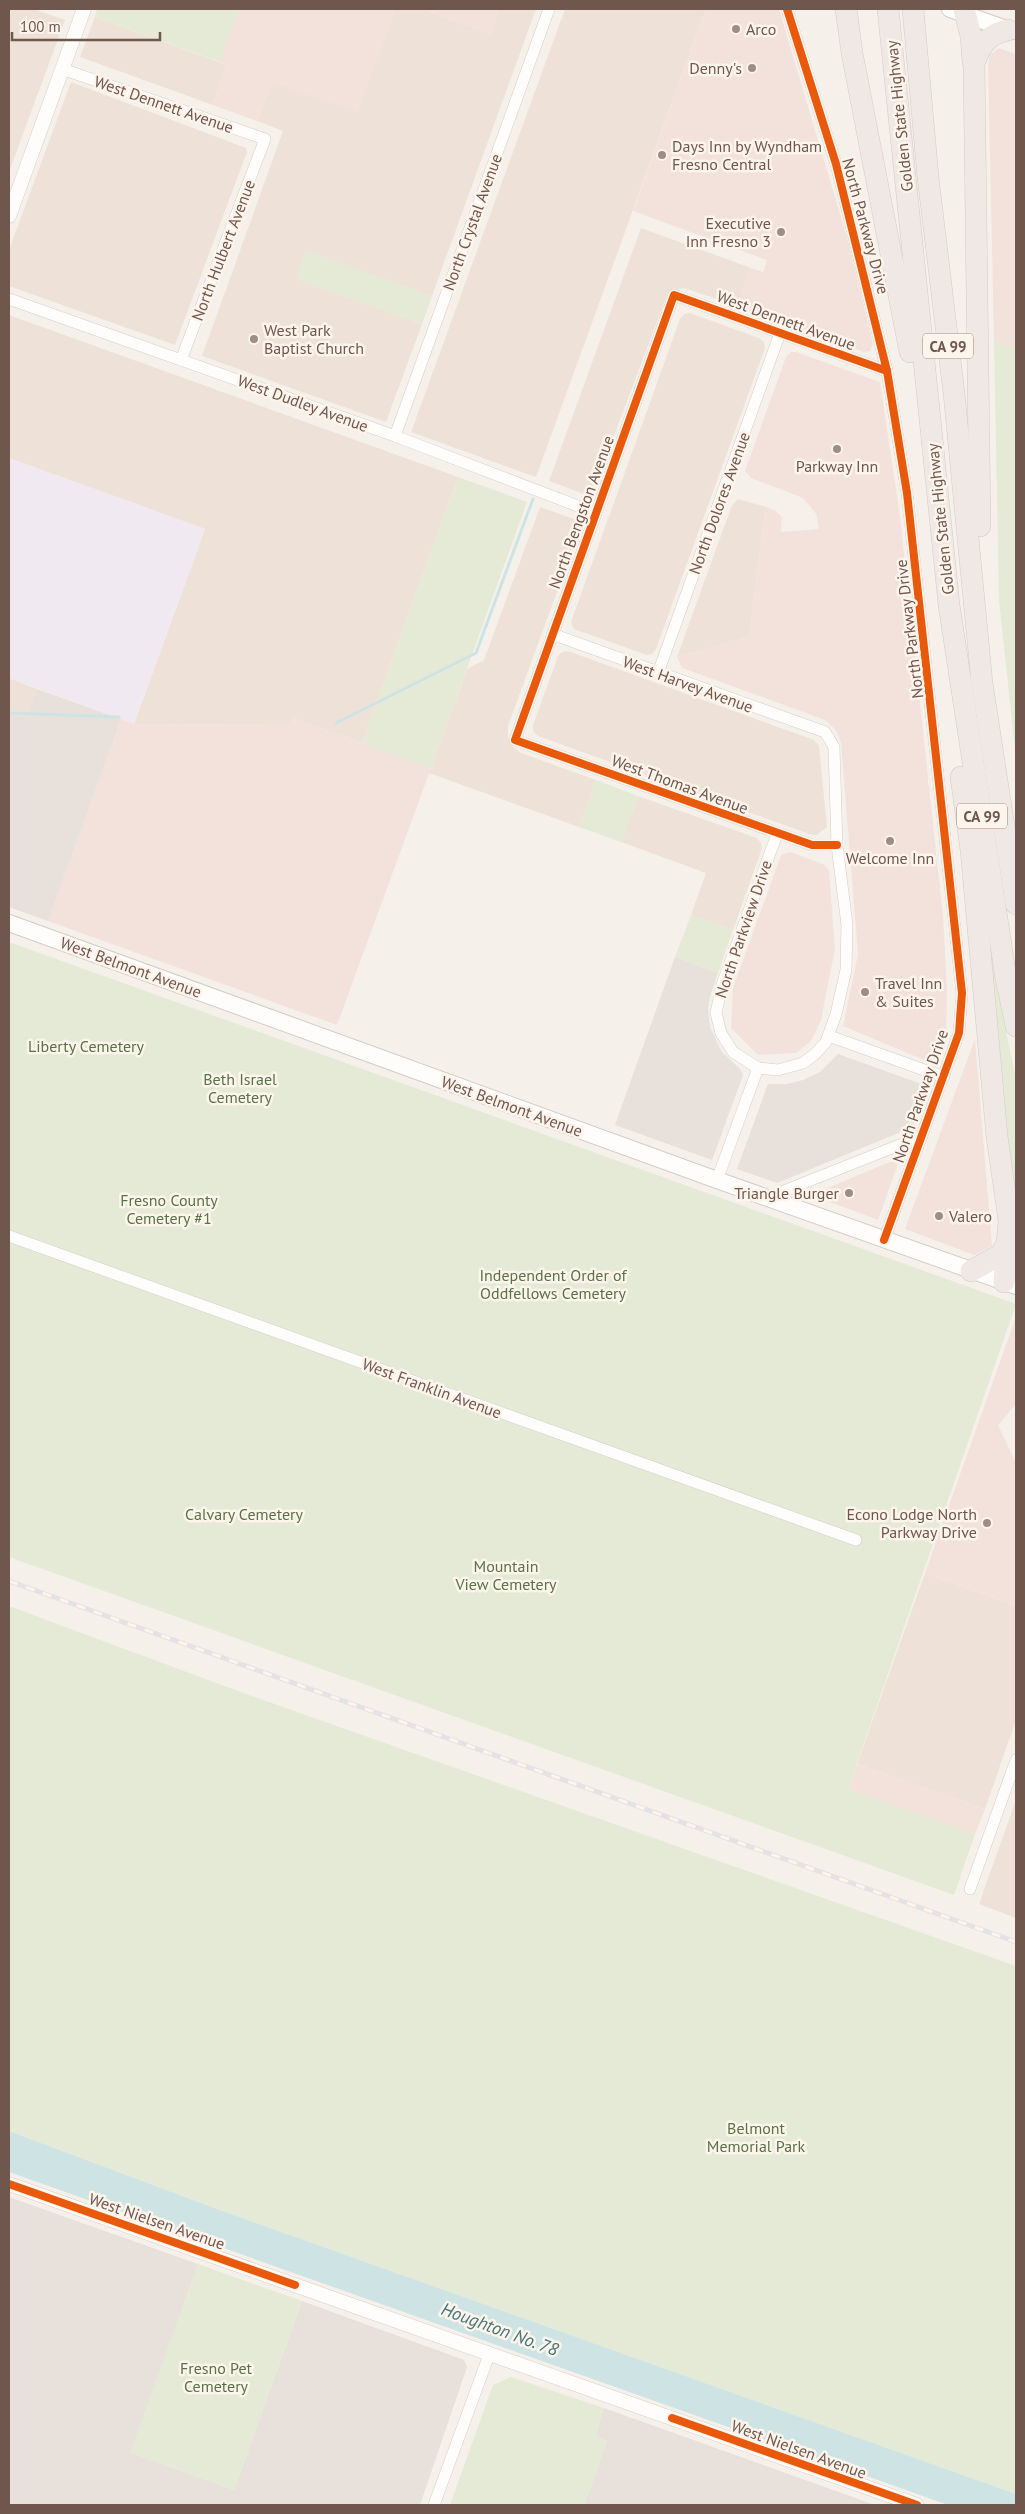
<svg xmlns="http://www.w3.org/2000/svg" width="1025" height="2514" viewBox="0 0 1025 2514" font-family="'PT Sans',sans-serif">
<rect width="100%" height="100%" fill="#f6f0ea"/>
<!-- residential -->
<g fill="#eee2d8">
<polygon points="9,9 33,9 65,20 9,172"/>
<polygon points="395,9 421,9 490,34 499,9 536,9 432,296 306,252 297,279 422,324 386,422 202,356 283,131 257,121 272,81 357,111"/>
<polygon points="565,9 706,9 536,477 411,432"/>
<polygon points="95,17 227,65 213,105 80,57"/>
<polygon points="71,82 246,148 247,152 175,345 9,286 9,250"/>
<polygon points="641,228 751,268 737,306 684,288 672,291 667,295 594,489 590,493 584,494 549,481"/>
<polygon points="690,313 759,338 764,342 765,348 656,649 652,654 647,655 574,629 571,622 680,319 684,314"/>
<polygon points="9,315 458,477 362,743 293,718 290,725 134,724 205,529 9,458"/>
<polygon points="738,499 766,507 749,637 677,657 732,505"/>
<polygon points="540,507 574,519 579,523 580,529 508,726 508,737 513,747 521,753 596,780 579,827 429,773 467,669 484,660"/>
<polygon points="568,651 814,740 819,746 827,827 817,835 812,835 538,736 533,731 533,725 558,656 562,652"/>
<polygon points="9,678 37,689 27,716 9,716"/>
<polygon points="638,796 757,838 761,843 762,848 733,930 691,915 706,873 621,842"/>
<polygon points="925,1573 1016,1606 1016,1720 985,1809 857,1764"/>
<polygon points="1016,1800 1016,1918 979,1904"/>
</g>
<!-- commercial -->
<g fill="#f3e2dc">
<polygon points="239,9 395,9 357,112 272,81 257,121 213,105 227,65 220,62"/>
<polygon points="421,9 499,9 490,34"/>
<polygon points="706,9 779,9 849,244 873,344 870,351 864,352 737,306 751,268 763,272 767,260 633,211"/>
<polygon points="999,48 1016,54 1016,349 994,341 988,64 990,55"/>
<polygon points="791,352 796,352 880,382 900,517 943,916 947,990 946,1037 938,1058 931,1063 843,1026 858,954 841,743 836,730 825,720 682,668 677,657 749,637 766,507 776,511 782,517 781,532 819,529 817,515 803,498 751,478 745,471 786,357"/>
<polygon points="293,718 431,768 337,1025 48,921 121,719 134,724 289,725"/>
<polygon points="790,852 823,864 829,870 835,949 821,1020 811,1041 796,1053 758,1055 731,1028 733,988 781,855"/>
<polygon points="975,1039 992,1246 974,1255 905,1229"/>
<polygon points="900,1158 878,1220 811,1195 868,1171"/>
<polygon points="1016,1317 1016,1404 998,1425 1016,1463 1016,1606 925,1573"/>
<polygon points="857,1764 985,1809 975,1834 848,1789"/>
</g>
<!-- industrial -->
<g fill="#e7e0db">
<polygon points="37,689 121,719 48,921 9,907 9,716 27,716"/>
<polygon points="675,957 718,973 710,996 708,1009 710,1027 721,1051 740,1069 743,1075 712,1160 615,1125"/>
<polygon points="838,1054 927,1086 913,1127 777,1183 737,1169 768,1084 787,1084 803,1080 820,1072"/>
<polygon points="9,2197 198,2264 131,2453 234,2490 302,2301 464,2360 467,2367 420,2505 9,2505"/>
<polygon points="604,2408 875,2505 584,2505 607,2441 595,2436"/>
</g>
<!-- education -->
<polygon fill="#f1e9f1" points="9,458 205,529 134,724 9,678"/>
<!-- green -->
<g fill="#e4ead6">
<polygon points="97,9 239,9 220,62 95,17"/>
<polygon points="306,251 432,296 422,324 296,279"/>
<polygon points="994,341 1016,349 1016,758 999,601"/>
<polygon points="458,477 527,502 431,768 362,743"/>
<polygon points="596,780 638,796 621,842 579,827"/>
<polygon points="691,915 733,930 718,973 675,957"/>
<polygon points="9,942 1016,1304 848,1789 975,1834 954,1895 9,1557"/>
<polygon points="989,949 1016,1079 1016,1272 1009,1270"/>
<polygon points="9,1606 246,1694 1016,1966 1016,2494 217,2209 9,2131"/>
<polygon points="198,2264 302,2301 234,2490 130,2453"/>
<polygon points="511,2377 604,2408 595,2436 607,2441 584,2505 450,2505 493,2385"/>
</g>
<!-- water -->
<polygon fill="#cee4e4" points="9,2131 217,2209 1016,2494 1016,2505 948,2505 9,2172"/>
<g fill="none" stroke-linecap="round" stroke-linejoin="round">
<!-- stream -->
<g stroke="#cee4e4" stroke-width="3">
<polyline points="9,713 119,717"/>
<polyline points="336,723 476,653 533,499"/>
</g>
<defs>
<g id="minor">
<polyline points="787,9 836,164 887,371 907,493 962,993 959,1033 884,1240"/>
<polyline points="62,69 265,139 181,360"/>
<polyline points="9,299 395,436 596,513"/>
<polyline points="395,436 549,9"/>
<polyline points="552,634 825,732 834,747 837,845 847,925 846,970 836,1014 826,1042 815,1054 803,1063 778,1070 758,1068 733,1052 721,1033 716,1013 722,985 777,834"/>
<polyline points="658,673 780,333"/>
<polyline points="837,845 812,845 515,740 674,295 887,371"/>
<polyline points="829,1036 944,1077"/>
<polyline points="717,1180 758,1068"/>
<polyline points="766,1198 922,1136"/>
<polyline points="9,1236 856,1540"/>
<polyline points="970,1889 1016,1760"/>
<polyline points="434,2505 489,2355"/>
</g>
<g id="tertiary">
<polyline points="9,216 84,9"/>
<polyline points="9,2184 917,2505"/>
</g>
<g id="secondary">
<polyline points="950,9 1012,31"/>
<polyline points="9,923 717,1180 1016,1286"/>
</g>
<g id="motorway">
<polyline points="846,9 852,53 910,352"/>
<polyline points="888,9 949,605 1006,978 1016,1026"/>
<polyline points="913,9 928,177 954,393 982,683 1016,904"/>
<polyline points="964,9 971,36 973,62"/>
<path d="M980,526L974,64C980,45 988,34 1008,30"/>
<polyline points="961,777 971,850 997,1137 1009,1221 1004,1282"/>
<polyline points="971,1271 1000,1255 1009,1241"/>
</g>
</defs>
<!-- minor casing -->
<use href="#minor" stroke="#d5cdc8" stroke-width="12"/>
<!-- tertiary casing -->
<use href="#tertiary" stroke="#d5cdc8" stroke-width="15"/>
<!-- secondary casing -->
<use href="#secondary" stroke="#d4ccc6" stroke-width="18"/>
<!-- motorway casing -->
<use href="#motorway" stroke="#d4cbc7" stroke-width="22"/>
<!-- minor -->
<use href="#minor" stroke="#fefdfc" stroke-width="11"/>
<!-- tertiary -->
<use href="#tertiary" stroke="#fefdfc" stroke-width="14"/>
<!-- secondary -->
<use href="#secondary" stroke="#fefdfc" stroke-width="16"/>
<!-- motorway -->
<use href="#motorway" stroke="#f0e8e5" stroke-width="21"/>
<defs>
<polyline id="rail" points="9,1581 1016,1942"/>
</defs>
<!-- rail casing -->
<use href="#rail" stroke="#e4e2e4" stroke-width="5"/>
<!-- rail -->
<use href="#rail" stroke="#fdf4ec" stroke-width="3" stroke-dasharray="9" stroke-linecap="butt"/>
<defs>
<g id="cycleway">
<polyline points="787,9 836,164 887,371 907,493 962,993 959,1033 884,1240"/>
<polyline points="837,845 812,845 515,740 674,295 887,371"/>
<polyline points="9,2184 295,2285"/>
<polyline points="672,2418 917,2505"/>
</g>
</defs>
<!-- cycleway casing -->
<use href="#cycleway" stroke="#fdf4ec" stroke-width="11"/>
<!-- cycleway -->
<use href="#cycleway" stroke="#e8590c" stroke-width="8"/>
</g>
<!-- markers -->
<g fill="#9f8d85" stroke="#fdf4ec" stroke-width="2">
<circle cx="736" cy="29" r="5"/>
<circle cx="752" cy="68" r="5"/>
<circle cx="662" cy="155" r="5"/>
<circle cx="781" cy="232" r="5"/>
<circle cx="254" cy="339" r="5"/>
<circle cx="837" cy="449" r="5"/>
<circle cx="890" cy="841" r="5"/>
<circle cx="865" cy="992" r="5"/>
<circle cx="849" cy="1193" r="5"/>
<circle cx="939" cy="1216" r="5"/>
<circle cx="987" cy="1523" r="5"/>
</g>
<g text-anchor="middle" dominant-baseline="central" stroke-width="5" stroke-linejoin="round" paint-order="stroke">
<!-- shield labels -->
<g fill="#fdf4ec" stroke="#9a867d" stroke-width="1">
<rect x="923" y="333.5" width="50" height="25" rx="4"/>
<rect x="957" y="803.5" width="50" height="25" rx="4"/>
</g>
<g font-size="15" font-weight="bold" fill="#70574e">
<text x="948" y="346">CA 99</text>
<text x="982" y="816">CA 99</text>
</g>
<!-- poi labels -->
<g font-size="16" fill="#70574e" stroke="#fdf4ec" text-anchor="start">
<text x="746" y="29">Arco</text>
<text x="742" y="68" text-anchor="end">Denny's</text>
<text x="672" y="146">Days Inn by Wyndham<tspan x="672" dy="18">Fresno Central</tspan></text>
<text x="771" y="223" text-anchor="end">Executive<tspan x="771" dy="18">Inn Fresno 3</tspan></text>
<text x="264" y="330">West Park<tspan x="264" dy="18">Baptist Church</tspan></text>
<text x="837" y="466" text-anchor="middle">Parkway Inn</text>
<text x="890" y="858" text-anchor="middle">Welcome Inn</text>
<text x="875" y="983">Travel Inn<tspan x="875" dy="18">&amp; Suites</tspan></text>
<text x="839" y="1193" text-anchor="end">Triangle Burger</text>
<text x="949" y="1216">Valero</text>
<text x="977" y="1514" text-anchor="end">Econo Lodge North<tspan x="977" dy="18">Parkway Drive</tspan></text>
</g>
<!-- street labels -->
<g font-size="16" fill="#70574e" stroke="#fdf4ec">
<text transform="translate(164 104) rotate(19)">West Dennett Avenue</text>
<text transform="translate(899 116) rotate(-96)">Golden State Highway</text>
<text transform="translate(472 222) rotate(-70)">North Crystal Avenue</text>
<text transform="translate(866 226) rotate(75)">North Parkway Drive</text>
<text transform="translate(223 250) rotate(-69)">North Hulbert Avenue</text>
<text transform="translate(786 320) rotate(20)">West Dennett Avenue</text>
<text transform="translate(303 403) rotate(20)">West Dudley Avenue</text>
<text transform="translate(719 503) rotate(-70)">North Dolores Avenue</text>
<text transform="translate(581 512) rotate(-70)">North Bengston Avenue</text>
<text transform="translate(940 519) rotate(-96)">Golden State Highway</text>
<text transform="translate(909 629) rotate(-97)">North Parkway Drive</text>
<text transform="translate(688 684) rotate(20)">West Harvey Avenue</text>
<text transform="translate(680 784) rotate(20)">West Thomas Avenue</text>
<text transform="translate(743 929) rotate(-71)">North Parkview Drive</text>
<text transform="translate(131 967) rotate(20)">West Belmont Avenue</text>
<text transform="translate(920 1096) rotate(-71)">North Parkway Drive</text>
<text transform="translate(512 1106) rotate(20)">West Belmont Avenue</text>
<text transform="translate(432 1388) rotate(20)">West Franklin Avenue</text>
<text transform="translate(157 2221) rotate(19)">West Nielsen Avenue</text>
<text transform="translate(799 2449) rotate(20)">West Nielsen Avenue</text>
</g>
<!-- park labels -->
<g font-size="16" fill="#587447" stroke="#fdf4ec">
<text x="86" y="1046">Liberty Cemetery</text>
<text x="240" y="1079">Beth Israel<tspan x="240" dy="18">Cemetery</tspan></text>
<text x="169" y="1200">Fresno County<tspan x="169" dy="18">Cemetery #1</tspan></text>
<text x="553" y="1275">Independent Order of<tspan x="553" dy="18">Oddfellows Cemetery</tspan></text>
<text x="244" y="1514">Calvary Cemetery</text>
<text x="506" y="1566">Mountain<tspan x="506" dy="18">View Cemetery</tspan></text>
<text x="756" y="2128">Belmont<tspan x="756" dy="18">Memorial Park</tspan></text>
<text x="216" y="2368">Fresno Pet<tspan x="216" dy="18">Cemetery</tspan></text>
</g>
<!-- water labels -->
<g font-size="18" font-style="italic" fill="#47767a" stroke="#fdf4ec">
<text transform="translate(500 2329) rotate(20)">Houghton No. 78</text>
</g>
</g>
<!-- border -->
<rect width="1025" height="2514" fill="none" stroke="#70574e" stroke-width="20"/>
<!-- scale -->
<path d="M12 32v8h148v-8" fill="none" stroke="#70574e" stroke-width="2.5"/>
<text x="20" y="32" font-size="15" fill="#70574e" stroke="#fdf4ec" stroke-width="4" paint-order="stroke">100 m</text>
</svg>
